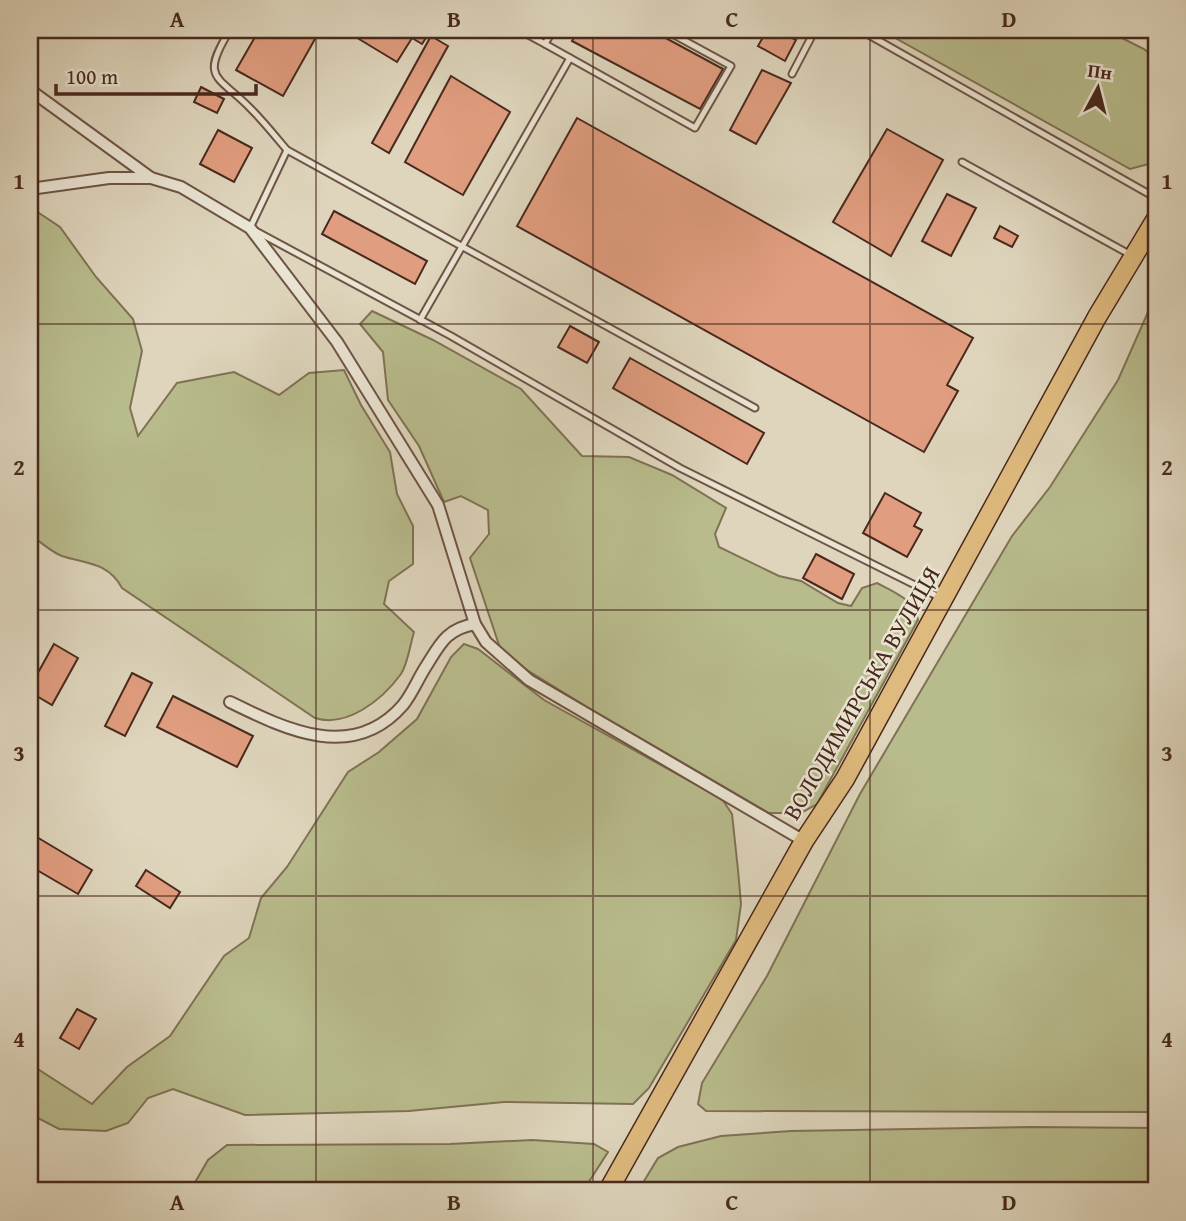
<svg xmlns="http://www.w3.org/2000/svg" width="1186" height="1221" viewBox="0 0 1186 1221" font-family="'Gentium Book Plus',serif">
<rect width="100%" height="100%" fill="#ded5bc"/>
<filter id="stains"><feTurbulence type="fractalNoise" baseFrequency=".00286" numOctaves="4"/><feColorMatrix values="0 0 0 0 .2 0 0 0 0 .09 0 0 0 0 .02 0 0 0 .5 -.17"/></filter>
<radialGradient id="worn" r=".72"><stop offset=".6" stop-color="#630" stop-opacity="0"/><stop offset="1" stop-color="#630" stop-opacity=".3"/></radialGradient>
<!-- green -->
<g fill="#b8bb8c" stroke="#807254" stroke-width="2">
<polygon points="881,30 1106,30 1144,49 1156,59 1156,162 1130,169"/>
<path d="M30,207L60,227L96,277L133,319L142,351L130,408L138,436L177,383L234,372L279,395L309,373L344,370L361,405L390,452L397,494L413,526V564L389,581L384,604L414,632C410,645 408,663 401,674C382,700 347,728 315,718L122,588C108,562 86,564 62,556C51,552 39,541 30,534Z"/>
<polygon points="1156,294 1156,1112 706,1111 698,1104 702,1083 767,976 860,794 1012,536 1050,487 1118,380"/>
<path d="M372,311L433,340L521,389L582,456L629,457L672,475L726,508L715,534L719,547L779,576L801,581L838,603L851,606L862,588L877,583C894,592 915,600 918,620L817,804L801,813H769L587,707L527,670L500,648L470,558L489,534L488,510L461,496L444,502L419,446L388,400L383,352L360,324Z"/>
<polygon points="464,644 478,649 544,700 722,799 732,814 738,870 741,904 736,940 649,1088 633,1104 504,1102 409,1111 245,1115 173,1089 148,1098 128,1123 106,1131 59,1129 30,1114 30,1064 92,1104 127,1067 170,1036 224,956 249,938 261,898 287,867 348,772 379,752 417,719 451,657"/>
<polygon points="1032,1127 1156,1128 1156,1191 638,1191 658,1158 678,1147 721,1136 791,1131"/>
<polygon points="532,1140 594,1144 608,1152 583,1191 190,1191 208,1160 227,1145 450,1144"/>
</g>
<!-- building -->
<g fill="#e09d7f" stroke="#49291d" stroke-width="2">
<polygon points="259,30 320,30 283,96 236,70"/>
<polygon points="358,30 431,30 422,44 412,38 397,62 354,36"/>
<polygon points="578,30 651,30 723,69 700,109 572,41"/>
<polygon points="767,30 777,30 796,40 785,61 758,46"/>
<polygon points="431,36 448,46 389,153 372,143"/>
<polygon points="762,70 791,83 756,144 730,130"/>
<polygon points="451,76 510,112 463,195 405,162"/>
<polygon points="201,87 224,99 217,113 194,102"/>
<polygon points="577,118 973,338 947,385 958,391 924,452 517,226"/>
<polygon points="887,129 943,160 891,256 833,222"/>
<polygon points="218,130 252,148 234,182 200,164"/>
<polygon points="947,194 976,208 951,256 922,241"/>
<polygon points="334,211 427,261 415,284 322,234"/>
<polygon points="1000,226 1018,236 1012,247 994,238"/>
<polygon points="570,326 599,342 587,363 558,347"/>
<polygon points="630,358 764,433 747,464 613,388"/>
<polygon points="885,493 921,513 914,526 922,530 907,557 863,533"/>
<polygon points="816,554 854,574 842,599 803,578"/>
<polygon points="54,644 78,658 52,705 30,692 30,687"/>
<polygon points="132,673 152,683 125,736 105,726"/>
<polygon points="173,696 253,736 237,767 157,727"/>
<polygon points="30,833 92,870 78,894 30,866"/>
<polygon points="146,870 180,892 170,908 136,886"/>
<polygon points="77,1009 96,1019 79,1049 60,1038"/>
</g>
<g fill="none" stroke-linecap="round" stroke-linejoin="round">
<defs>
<g id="service">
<path d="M230,30C199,80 218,75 251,109C264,122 275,136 287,150L755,408"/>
<polyline points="519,30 545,44 553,30"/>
<polyline points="860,30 1156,198"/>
<polyline points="545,44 570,58"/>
<polyline points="792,74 815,30"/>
<polyline points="287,150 250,228 451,336 680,468 941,598"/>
<polyline points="962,162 1129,254"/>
<polyline points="420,320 570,58 695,128 731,66 665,30"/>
</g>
<g id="minor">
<polyline points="30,90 151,178 181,187 250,228 337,342 438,505 475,624 486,642 529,680 804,841"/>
<polyline points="30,189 109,178 151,178"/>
<path d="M230,702C285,729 353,763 403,705C412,694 418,679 425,668C440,644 446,629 475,624"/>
</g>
<polyline id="primary" points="608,1191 804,841 845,779 1097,317 1156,219"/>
</defs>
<!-- service casing -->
<use href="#service" stroke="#6e5445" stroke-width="9"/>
<!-- minor casing -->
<use href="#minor" stroke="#6e5445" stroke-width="14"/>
<!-- primary casing -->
<use href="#primary" stroke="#49291d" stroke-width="21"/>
<!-- service -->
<use href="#service" stroke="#eae4d3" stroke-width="5"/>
<!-- minor -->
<use href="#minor" stroke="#eae4d3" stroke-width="10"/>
<!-- primary -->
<use href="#primary" stroke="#dfba7e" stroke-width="18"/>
</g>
<!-- grid -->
<path fill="none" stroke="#49291d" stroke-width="2" stroke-opacity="0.55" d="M316,30V1191M593,30V1191M870,30V1191M30,324H1156M30,610H1156M30,896H1156"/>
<g text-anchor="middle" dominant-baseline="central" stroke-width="5" stroke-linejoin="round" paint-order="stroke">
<!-- street labels -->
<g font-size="24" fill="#49291d" stroke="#eae4d3">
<text transform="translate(861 693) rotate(-60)">ВОЛОДИМИРСЬКА ВУЛИЦЯ</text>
</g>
</g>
<!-- margin -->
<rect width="1186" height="1221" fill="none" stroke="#ded5bc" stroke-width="77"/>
<!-- north arrow -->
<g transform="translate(1098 88) rotate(7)" stroke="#eae4d3" stroke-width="5" paint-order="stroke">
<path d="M0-5L12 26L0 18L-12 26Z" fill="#49291d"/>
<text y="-10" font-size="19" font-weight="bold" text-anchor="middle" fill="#49291d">Пн</text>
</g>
<!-- scale -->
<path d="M56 84v10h200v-10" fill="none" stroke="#49291d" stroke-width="3.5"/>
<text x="66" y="84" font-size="21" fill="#49291d" stroke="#eae4d3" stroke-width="5" paint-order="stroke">100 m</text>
<rect x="38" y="38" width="1110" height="1144" fill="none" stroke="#49291d" stroke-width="2.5"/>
<g font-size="23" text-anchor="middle" font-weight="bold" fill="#49291d">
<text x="177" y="27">A</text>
<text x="454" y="27">B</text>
<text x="732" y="27">C</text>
<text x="1009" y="27">D</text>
<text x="19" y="189">1</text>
<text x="1167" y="189">1</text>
<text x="19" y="475">2</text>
<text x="1167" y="475">2</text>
<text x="19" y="761">3</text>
<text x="1167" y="761">3</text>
<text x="19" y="1047">4</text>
<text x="1167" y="1047">4</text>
<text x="177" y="1210">A</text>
<text x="454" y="1210">B</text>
<text x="732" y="1210">C</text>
<text x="1009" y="1210">D</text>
</g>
<rect width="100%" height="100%" filter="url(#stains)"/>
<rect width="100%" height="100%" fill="url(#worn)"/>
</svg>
